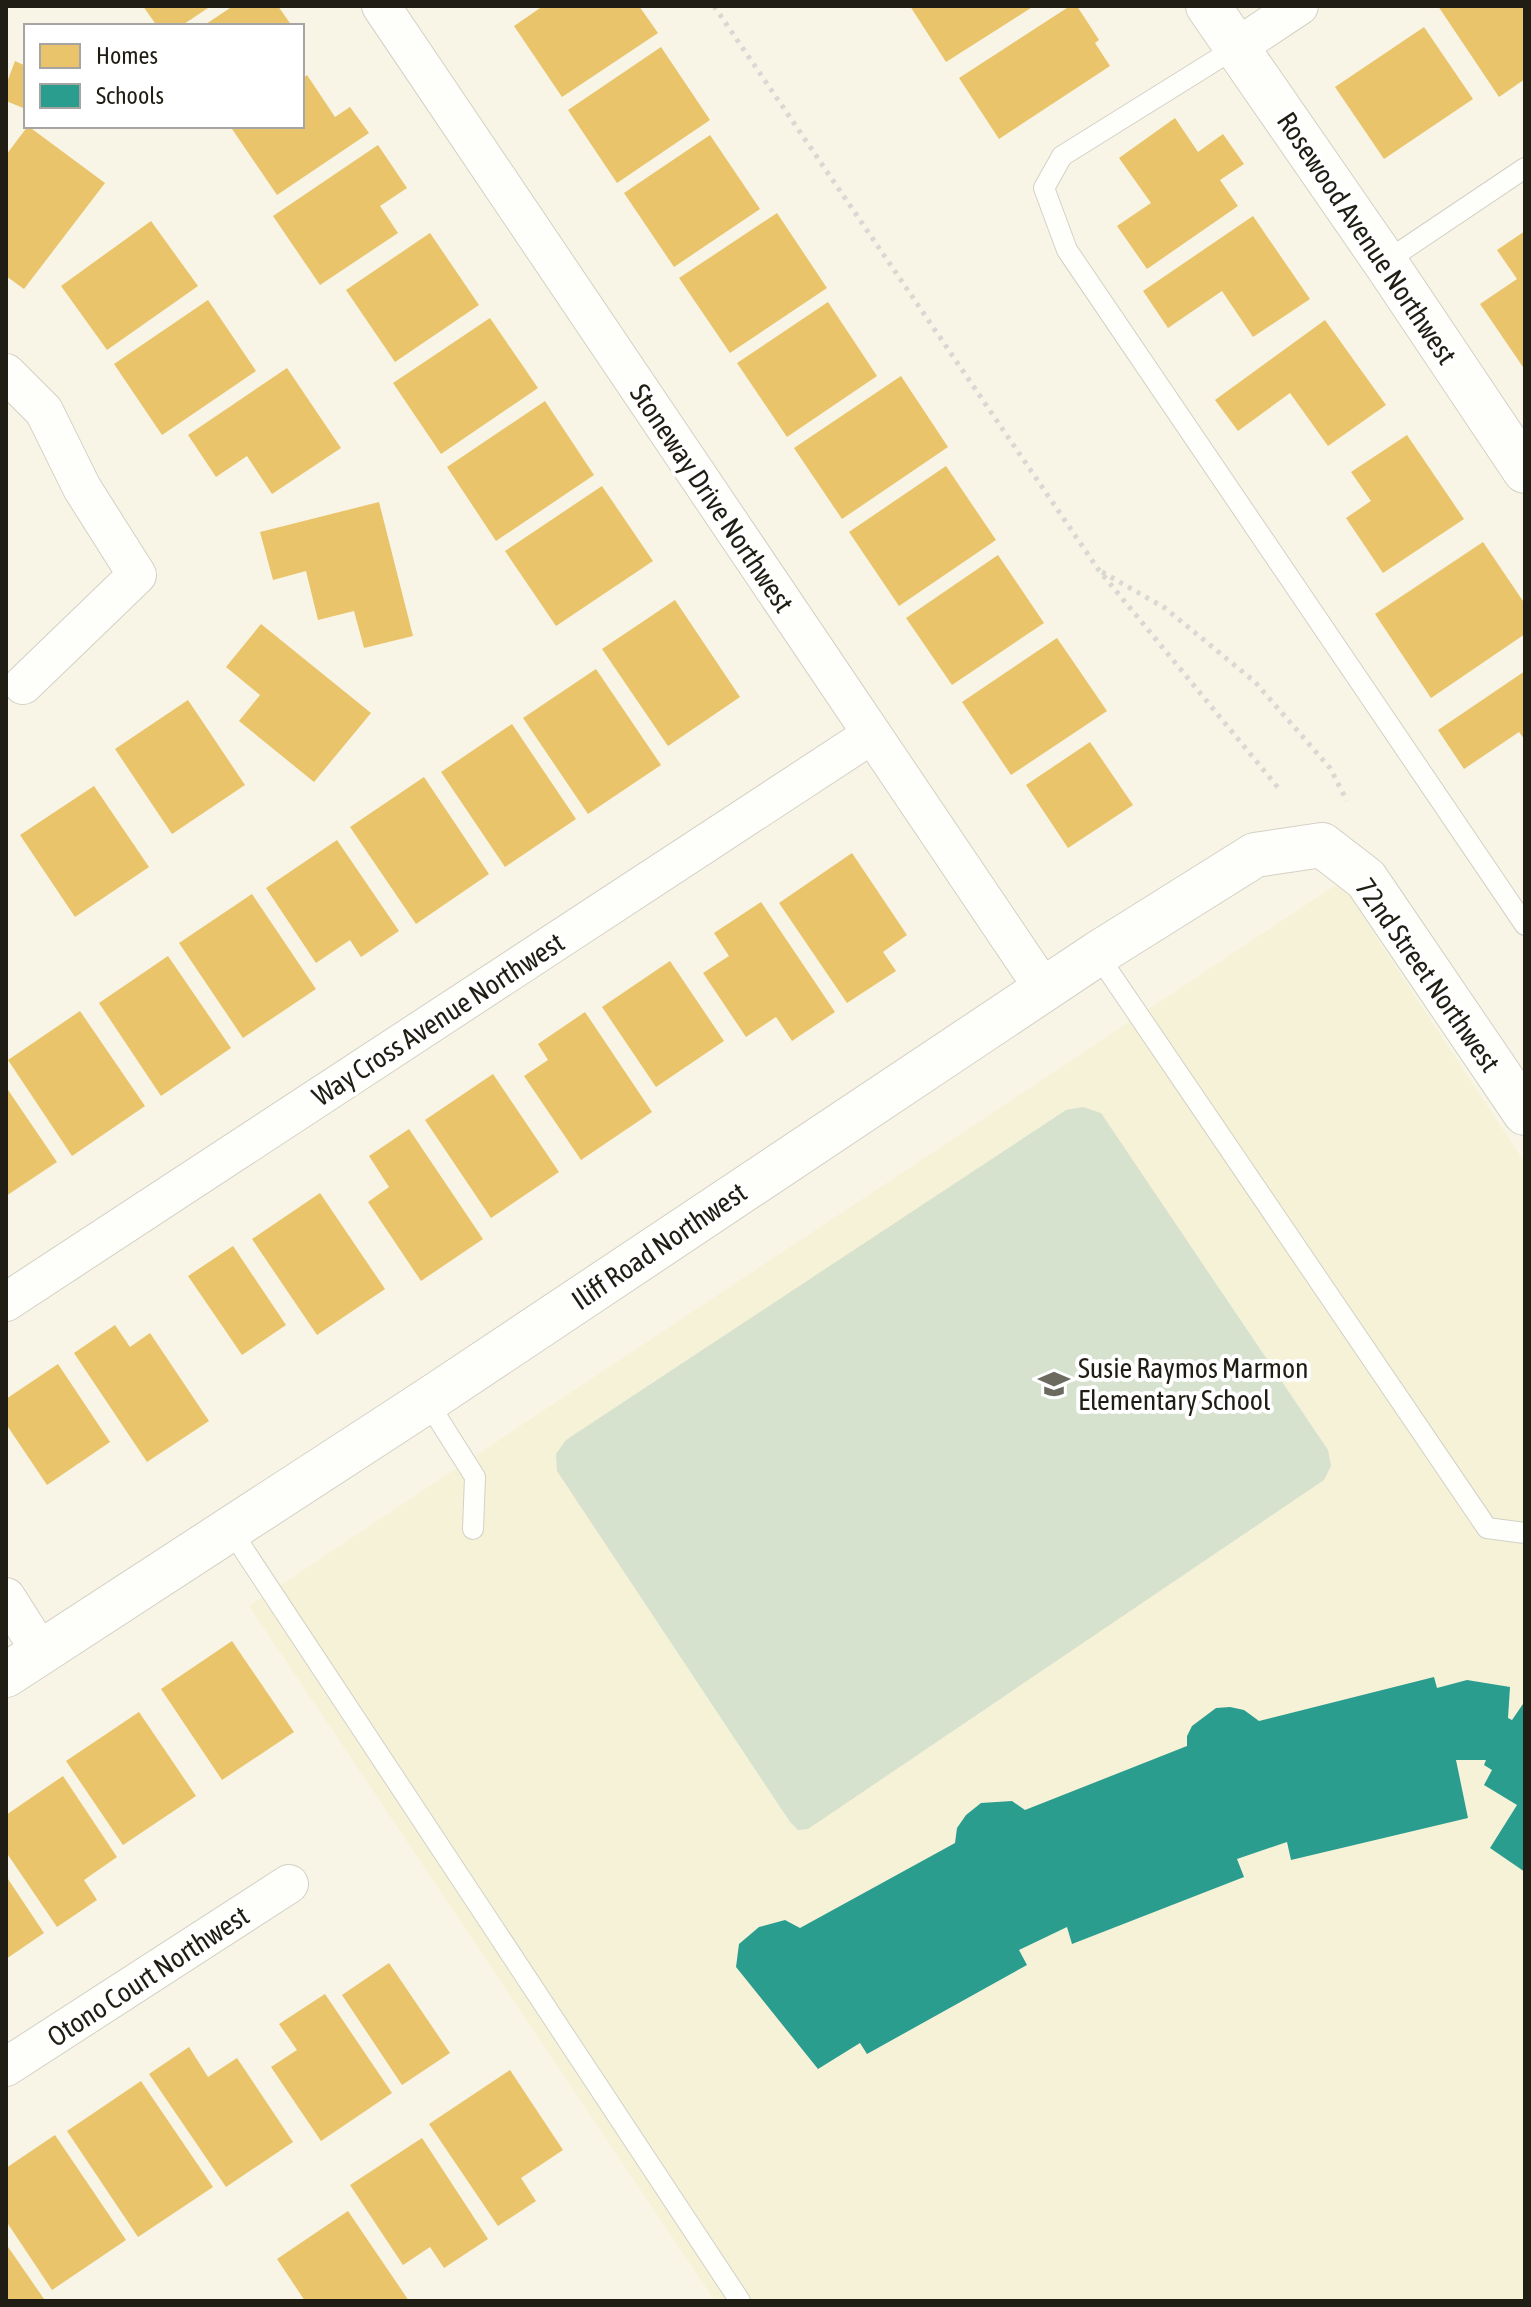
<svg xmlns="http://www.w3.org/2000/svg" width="1531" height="2307" viewBox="0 0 1531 2307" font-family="'Asap Condensed',sans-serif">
<rect width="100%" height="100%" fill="#f8f5e6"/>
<!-- built -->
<polygon fill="#f6f2d8" points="1340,882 1525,1163 1525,2301 715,2301 249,1606"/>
<!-- green -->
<polygon fill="#d6e1ce" points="1083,1107 1101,1113 1328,1450 1331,1466 1324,1480 808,1829 798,1830 790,1822 557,1471 556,1454 566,1440 1066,1110"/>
<!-- homes -->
<g fill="#e9c46a">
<polygon points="143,6 211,6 181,26 157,26"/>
<polygon points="233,6 278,6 292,26 203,26"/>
<polygon points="543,6 639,6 658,33 562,97 514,26"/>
<polygon points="910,6 1034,6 946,62"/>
<polygon points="1070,6 1077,6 1099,40 1095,43 1110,66 999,139 959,78"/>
<polygon points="1438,6 1525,6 1525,79 1499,97"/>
<polygon points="1424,27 1473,99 1384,159 1335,87"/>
<polygon points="661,47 710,120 617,183 568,110"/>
<polygon points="15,61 26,66 26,109 6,101 6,85"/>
<polygon points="307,75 335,117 350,107 369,133 277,195 230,126 302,126 302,79"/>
<polygon points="1175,118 1198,152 1223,134 1244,164 1220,180 1238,206 1147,269 1117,226 1151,203 1119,158"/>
<polygon points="28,126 105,183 24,289 6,276 6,155"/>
<polygon points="710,135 760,209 674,267 624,193"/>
<polygon points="378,145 407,188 380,206 398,233 320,285 273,216"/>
<polygon points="777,213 827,288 730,353 679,278"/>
<polygon points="1253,216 1310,299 1253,337 1222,291 1168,328 1143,291"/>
<polygon points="151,221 198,286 107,350 61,286"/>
<polygon points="1525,231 1525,370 1480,304 1517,279 1497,250"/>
<polygon points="430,233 479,305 395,362 346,290"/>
<polygon points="208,300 256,371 162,435 114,364"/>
<polygon points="828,302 877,376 787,437 737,363"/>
<polygon points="490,318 538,388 441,454 393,383"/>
<polygon points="1325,320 1386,405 1328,446 1290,393 1238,431 1215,400"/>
<polygon points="287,368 341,448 272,494 247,456 216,477 188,435"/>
<polygon points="901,376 948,447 842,519 794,448"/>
<polygon points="545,401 594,475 496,541 447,467"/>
<polygon points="1407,435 1464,519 1383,573 1346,518 1371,501 1351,472"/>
<polygon points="946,466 996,540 899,606 849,532"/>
<polygon points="602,486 653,561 556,626 505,551"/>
<polygon points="379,502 413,636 364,648 354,611 318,620 306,571 273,580 260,532"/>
<polygon points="1483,542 1525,604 1525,634 1431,698 1375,614"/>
<polygon points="998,555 1044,623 952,685 906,618"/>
<polygon points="675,600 740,697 668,746 602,649"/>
<polygon points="261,624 371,713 314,782 239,721 260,695 226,667"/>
<polygon points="1057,638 1107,711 1011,775 962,702"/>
<polygon points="596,669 661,765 588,814 523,718"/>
<polygon points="1525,671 1525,740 1519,732 1464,769 1438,730"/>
<polygon points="188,700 245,785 172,834 115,749"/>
<polygon points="512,724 576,819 505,867 441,772"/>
<polygon points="1090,742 1133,805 1068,848 1026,785"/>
<polygon points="424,777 489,874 416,924 350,827"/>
<polygon points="94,786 149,867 75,917 20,835"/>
<polygon points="337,840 399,931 361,957 350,940 316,963 266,888"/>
<polygon points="852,853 907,935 883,952 896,971 847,1003 779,903"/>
<polygon points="252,894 316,989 243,1038 179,943"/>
<polygon points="761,902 835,1012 792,1041 776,1017 746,1037 703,973 729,956 714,933"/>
<polygon points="168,956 231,1048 161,1096 99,1003"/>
<polygon points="670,961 724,1041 656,1087 602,1007"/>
<polygon points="80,1011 145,1106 72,1156 8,1060"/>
<polygon points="585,1012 652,1112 581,1160 524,1076 548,1060 538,1044"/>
<polygon points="493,1074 559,1172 491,1218 425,1120"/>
<polygon points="6,1087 57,1162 6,1196"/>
<polygon points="409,1129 483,1239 421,1281 368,1202 389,1187 369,1156"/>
<polygon points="320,1193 385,1289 317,1335 252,1239"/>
<polygon points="233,1246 286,1325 242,1355 188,1276"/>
<polygon points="115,1325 130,1347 150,1333 209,1421 147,1462 74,1353"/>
<polygon points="58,1364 110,1442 47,1485 6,1424 6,1399"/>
<polygon points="232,1641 294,1732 222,1780 161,1689"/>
<polygon points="139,1712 196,1796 123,1845 66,1761"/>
<polygon points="63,1776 117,1857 84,1880 97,1900 57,1927 6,1852 6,1815"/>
<polygon points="6,1876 44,1933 6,1959"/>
<polygon points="389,1963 450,2053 402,2085 342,1995"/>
<polygon points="325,1994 392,2093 321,2141 271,2067 297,2050 279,2024"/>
<polygon points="189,2047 208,2077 237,2058 293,2142 226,2187 149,2074"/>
<polygon points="510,2070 563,2150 521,2178 536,2201 498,2226 429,2124"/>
<polygon points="141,2081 213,2187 138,2237 67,2131"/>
<polygon points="55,2135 126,2240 52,2290 6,2221 6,2168"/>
<polygon points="422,2138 488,2239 444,2268 430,2247 403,2265 350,2185"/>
<polygon points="348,2211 409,2301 305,2301 277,2259"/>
<polygon points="6,2244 44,2299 41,2301 6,2301"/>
</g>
<!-- schools -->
<polygon fill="#2a9d8f" points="1434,1677 1437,1688 1467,1680 1510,1687 1508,1718 1512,1720 1525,1701 1525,1872 1490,1848 1517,1805 1484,1785 1492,1770 1484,1765 1486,1760 1456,1760 1468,1818 1291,1860 1287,1842 1237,1859 1244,1877 1072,1944 1067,1927 1019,1950 1027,1965 867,2054 860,2043 818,2069 736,1967 739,1944 759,1927 785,1920 800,1928 955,1843 957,1828 966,1815 981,1803 1012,1801 1025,1810 1187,1746 1187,1736 1192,1726 1216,1708 1230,1707 1244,1710 1259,1721"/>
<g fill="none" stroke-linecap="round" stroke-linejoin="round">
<defs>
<g id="service">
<polyline points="1237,47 1062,156 1044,188 1067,250 1525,925"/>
<polyline points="1385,262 1525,168"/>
<polyline points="1097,954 1487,1528 1525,1533"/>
<polyline points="427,1401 475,1477 473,1529"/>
<polyline points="230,1529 740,2301"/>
</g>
<g id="minor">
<polyline points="381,6 1044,989"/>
<polyline points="1237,47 1299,6"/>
<polyline points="6,373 44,411 82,488 137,575 23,685"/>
<polyline points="6,1302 871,735"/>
<polyline points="6,1597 41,1652"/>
<polyline points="6,2067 289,1884"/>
</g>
<g id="tertiary">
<polyline points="1208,6 1385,262 1525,471"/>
<polyline points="6,1675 427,1401 1097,954 1255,855 1322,845 1366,879 1525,1113"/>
</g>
</defs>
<!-- service casing -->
<use href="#service" stroke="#d3d1c5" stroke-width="22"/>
<!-- minor casing -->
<use href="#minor" stroke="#d3d1c5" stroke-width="40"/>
<!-- tertiary casing -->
<use href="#tertiary" stroke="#d3d1c5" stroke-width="46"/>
<!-- path -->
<g stroke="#d9d8d3" stroke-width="5" stroke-dasharray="4 6" stroke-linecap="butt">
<polyline points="714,6 1098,569 1280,790"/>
<polyline points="1102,572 1165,608 1255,682 1330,768 1347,801"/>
</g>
<!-- service -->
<use href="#service" stroke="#fefefb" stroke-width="20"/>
<!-- minor -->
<use href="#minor" stroke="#fefefb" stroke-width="38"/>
<!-- tertiary -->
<use href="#tertiary" stroke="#fefefb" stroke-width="44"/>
</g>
<!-- icons -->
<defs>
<symbol id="school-bare" viewBox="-9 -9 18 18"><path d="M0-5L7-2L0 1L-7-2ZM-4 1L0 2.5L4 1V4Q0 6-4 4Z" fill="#6c695e" stroke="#fff" stroke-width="2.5" paint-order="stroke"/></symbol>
</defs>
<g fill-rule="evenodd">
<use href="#school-bare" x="1032" y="1362" width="44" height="44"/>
</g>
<g text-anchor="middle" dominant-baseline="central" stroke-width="8" stroke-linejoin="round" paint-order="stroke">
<!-- street labels -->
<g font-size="28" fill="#201e14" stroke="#fff">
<text transform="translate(1367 238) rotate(56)">Rosewood Avenue Northwest</text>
<text transform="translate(712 498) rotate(56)">Stoneway Drive Northwest</text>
<text transform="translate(1428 975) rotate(55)">72nd Street Northwest</text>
<text transform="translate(438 1019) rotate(-33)">Way Cross Avenue Northwest</text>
<text transform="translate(659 1246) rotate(-34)">Iliff Road Northwest</text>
<text transform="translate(148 1976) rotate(-33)">Otono Court Northwest</text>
</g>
<!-- poi labels -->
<g font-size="28" fill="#201e14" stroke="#fff" text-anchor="start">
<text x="1078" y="1368">Susie Raymos Marmon<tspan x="1078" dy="32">Elementary School</tspan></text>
</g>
</g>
<!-- border -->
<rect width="1531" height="2307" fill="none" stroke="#201e14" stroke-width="16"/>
<!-- legend -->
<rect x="24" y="24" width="280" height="104" fill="#ffffff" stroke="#a6a5a1" stroke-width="2"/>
<rect x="40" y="44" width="40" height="24" fill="#e9c46a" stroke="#a6a5a1" stroke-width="2"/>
<text x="96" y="64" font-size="24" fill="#201e14">Homes</text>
<rect x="40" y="84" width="40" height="24" fill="#2a9d8f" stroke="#a6a5a1" stroke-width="2"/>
<text x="96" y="104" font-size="24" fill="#201e14">Schools</text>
</svg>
